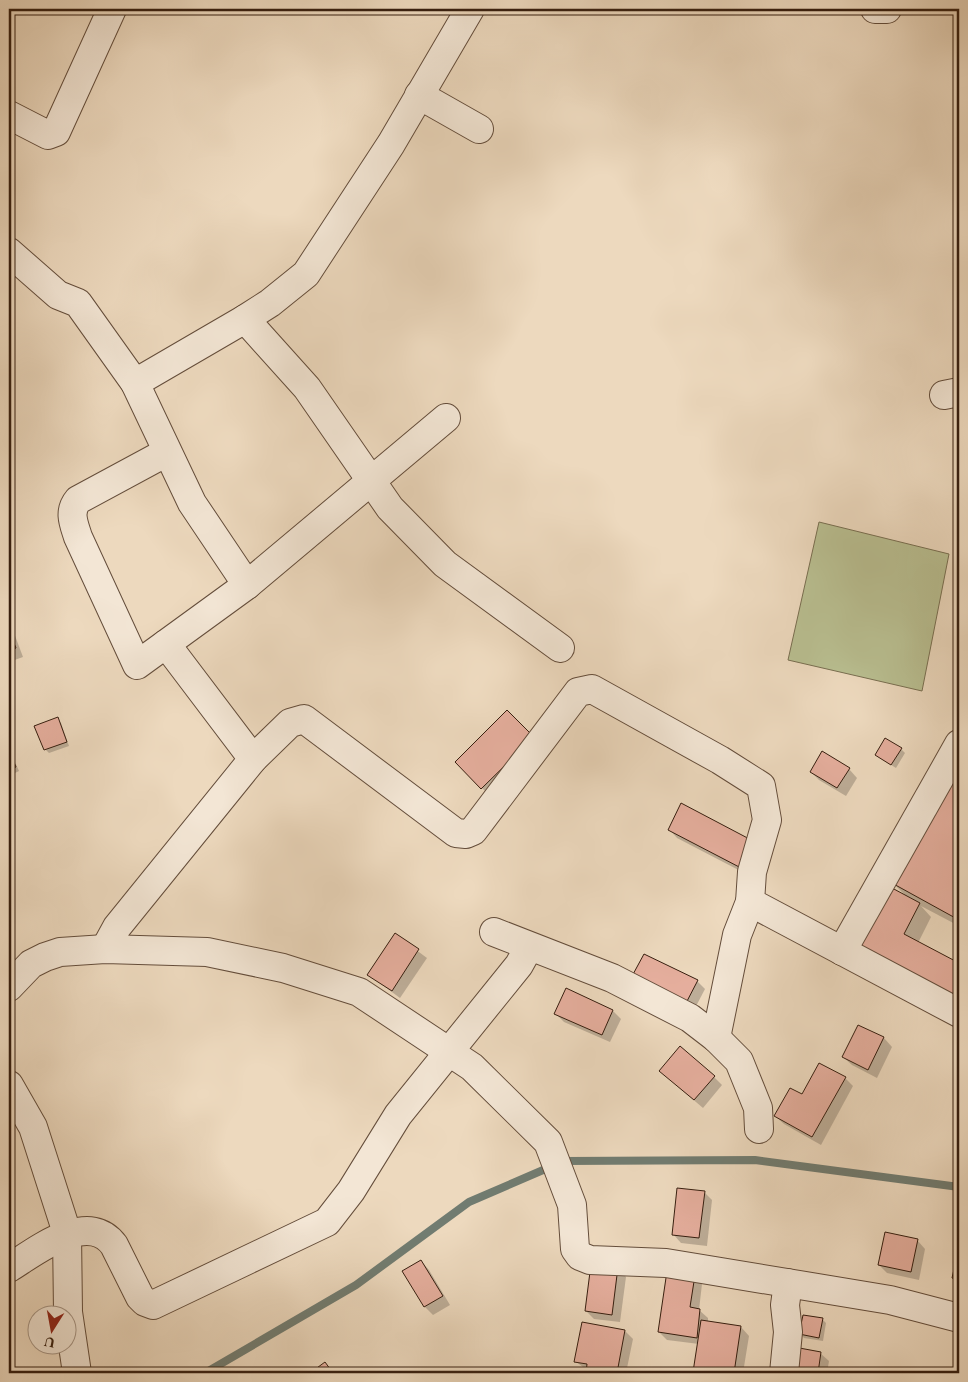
<svg xmlns="http://www.w3.org/2000/svg" width="968" height="1382" viewBox="0 0 968 1382" font-family="'EB Garamond',serif">
<rect width="100%" height="100%" fill="#edd9be"/>
<filter id="stains"><feTurbulence type="fractalNoise" baseFrequency=".004" numOctaves="4"/><feColorMatrix values="0 0 0 0 .2 0 0 0 0 .09 0 0 0 0 .02 0 0 0 .5 -.17"/></filter>
<radialGradient id="worn" r=".72"><stop offset=".6" stop-color="#630" stop-opacity="0"/><stop offset="1" stop-color="#630" stop-opacity=".3"/></radialGradient>
<!-- green -->
<polygon fill="#b9bf91" stroke="#786e50" points="819,522 949,554 922,691 788,660"/>
<!-- shadow -->
<g fill="#0003">
<polygon points="9,628 14,633 23,657 9,662"/>
<polygon points="57,719 61,723 69,746 49,753 45,749"/>
<polygon points="541,746 490,796 456,762"/>
<polygon points="9,749 19,771 9,776"/>
<polygon points="901,749 905,753 896,768 880,758"/>
<polygon points="959,768 959,926 921,906 931,917 918,943 959,965 959,1013 865,963 907,897 892,882"/>
<polygon points="849,769 857,778 846,796 819,780 811,772"/>
<polygon points="669,829 764,852 752,877 677,838"/>
<polygon points="396,935 427,958 400,998 369,975"/>
<polygon points="645,955 697,981 705,989 693,1012"/>
<polygon points="613,1011 621,1019 610,1042 564,1022 556,1014"/>
<polygon points="858,1026 884,1038 892,1047 877,1078 852,1065 843,1057"/>
<polygon points="714,1077 722,1085 703,1108 669,1079"/>
<polygon points="845,1078 853,1086 821,1145 784,1124 775,1116 802,1096"/>
<polygon points="704,1192 712,1200 707,1246 681,1243 673,1234"/>
<polygon points="917,1240 925,1249 919,1280 887,1273 879,1265"/>
<polygon points="959,1253 959,1283 954,1278"/>
<polygon points="421,1261 429,1270 450,1305 433,1315 425,1307"/>
<polygon points="618,1268 626,1277 620,1322 594,1319 586,1311"/>
<polygon points="694,1276 702,1284 699,1310 708,1318 708,1322 741,1327 749,1336 743,1373 696,1373 694,1372 699,1344 667,1340 659,1332"/>
<polygon points="822,1319 826,1323 823,1341 804,1338 800,1334"/>
<polygon points="625,1331 633,1339 626,1373 587,1373 587,1370 575,1361"/>
<polygon points="820,1353 829,1361 827,1373 791,1373"/>
</g>
<g fill="none" stroke-linecap="round" stroke-linejoin="round">
<!-- stream -->
<polyline stroke="#717c71" stroke-width="8" points="205,1373 356,1285 469,1202 564,1161 755,1160 959,1187"/>
</g>
<!-- building -->
<g fill="#e5ae9d" stroke="#361e0f">
<polygon points="9,631 16,648 9,651"/>
<polygon points="507,710 534,737 481,789 455,762"/>
<polygon points="58,717 67,742 44,750 34,726"/>
<polygon points="885,738 902,748 891,765 875,755"/>
<polygon points="9,751 16,767 9,770"/>
<polygon points="822,751 850,768 837,788 810,772"/>
<polygon points="955,775 959,778 959,920 890,882"/>
<polygon points="681,803 757,843 743,869 668,830"/>
<polygon points="892,888 920,903 904,934 959,963 959,1008 851,950"/>
<polygon points="395,933 419,949 392,991 367,975"/>
<polygon points="644,954 698,980 685,1005 631,978"/>
<polygon points="566,988 613,1010 602,1035 554,1014"/>
<polygon points="858,1025 884,1037 868,1070 842,1057"/>
<polygon points="680,1046 715,1076 694,1100 659,1071"/>
<polygon points="819,1063 846,1077 812,1137 774,1116 790,1088 802,1094"/>
<polygon points="677,1188 705,1191 699,1238 672,1235"/>
<polygon points="959,1207 959,1229 955,1228"/>
<polygon points="885,1232 918,1239 911,1272 878,1265"/>
<polygon points="959,1247 959,1280 952,1278"/>
<polygon points="421,1260 443,1296 424,1307 402,1271"/>
<polygon points="591,1264 618,1267 612,1315 585,1311"/>
<polygon points="667,1271 695,1275 690,1307 700,1309 697,1338 658,1332"/>
<polygon points="803,1315 823,1318 819,1338 799,1334"/>
<polygon points="701,1320 741,1326 734,1373 693,1372"/>
<polygon points="582,1322 625,1330 617,1373 586,1373 587,1364 574,1362"/>
<polygon points="794,1347 821,1352 818,1373 789,1373"/>
<polygon points="325,1362 333,1373 310,1373"/>
</g>
<g fill="none" stroke-linecap="round" stroke-linejoin="round">
<defs>
<g id="minor">
<polyline points="875,9 887,9"/>
<polyline points="419,95 479,129"/>
<polyline points="9,115 48,135 56,132 112,9"/>
<polyline points="9,252 58,295 78,303 135,383 192,503 247,585"/>
<polyline points="245,319 307,388 390,508 445,564 560,648"/>
<polyline points="135,383 245,319 270,303 306,274 391,144 470,9"/>
<polyline points="944,395 959,392"/>
<path d="M167,452L78,500C68,512 74,524 78,537L137,665L247,585L446,418"/>
<polyline points="166,644 253,759"/>
<polyline points="494,932 612,978 690,1018 716,1038 739,1061 758,1108 759,1129"/>
<polyline points="105,949 117,927 253,759 290,723 304,719 456,833 466,834 473,831 578,692 592,689 720,760 761,786 767,820 752,872 750,902 959,1013"/>
<polyline points="842,951 959,744"/>
<polyline points="9,987 31,964 45,957 60,952 105,949 207,952 283,968 359,992 472,1067 548,1142 572,1205 575,1249 580,1256 590,1260 666,1263 890,1300 959,1318"/>
<polyline points="716,1038 737,935 750,902"/>
<polyline points="9,1085 33,1127 67,1233 68,1312 77,1373"/>
<path d="M9,1268C35,1252 88,1209 114,1245L140,1297L145,1302L153,1305L327,1222L351,1191L398,1115L519,965L529,947"/>
<polyline points="784,1373 788,1332 785,1305 788,1283"/>
</g>
</defs>
<!-- minor casing -->
<use href="#minor" stroke="#644d3b" stroke-width="30"/>
<!-- minor -->
<use href="#minor" stroke="#f3e6d5" stroke-width="28"/>
</g>
<!-- margin -->
<rect width="968" height="1382" fill="none" stroke="#edd9be" stroke-width="30"/>
<rect x="10" y="10" width="948" height="1362" fill="none" stroke="#361e0f" stroke-width="2.5"/>
<rect x="15" y="15" width="938" height="1352" fill="none" stroke="#361e0f"/>
<!-- north arrow -->
<g transform="translate(52 1330) rotate(191)"><circle r="24" fill="#f3e6d5" stroke="#a79686"/>
<path d="M0-4L9 19L0 12L-9 19Z" fill="#8f2418"/>
<text y="-8" font-size="14" font-weight="bold" text-anchor="middle" fill="#361e0f">U</text>
</g>
<rect width="100%" height="100%" filter="url(#stains)"/>
<rect width="100%" height="100%" fill="url(#worn)"/>
</svg>
